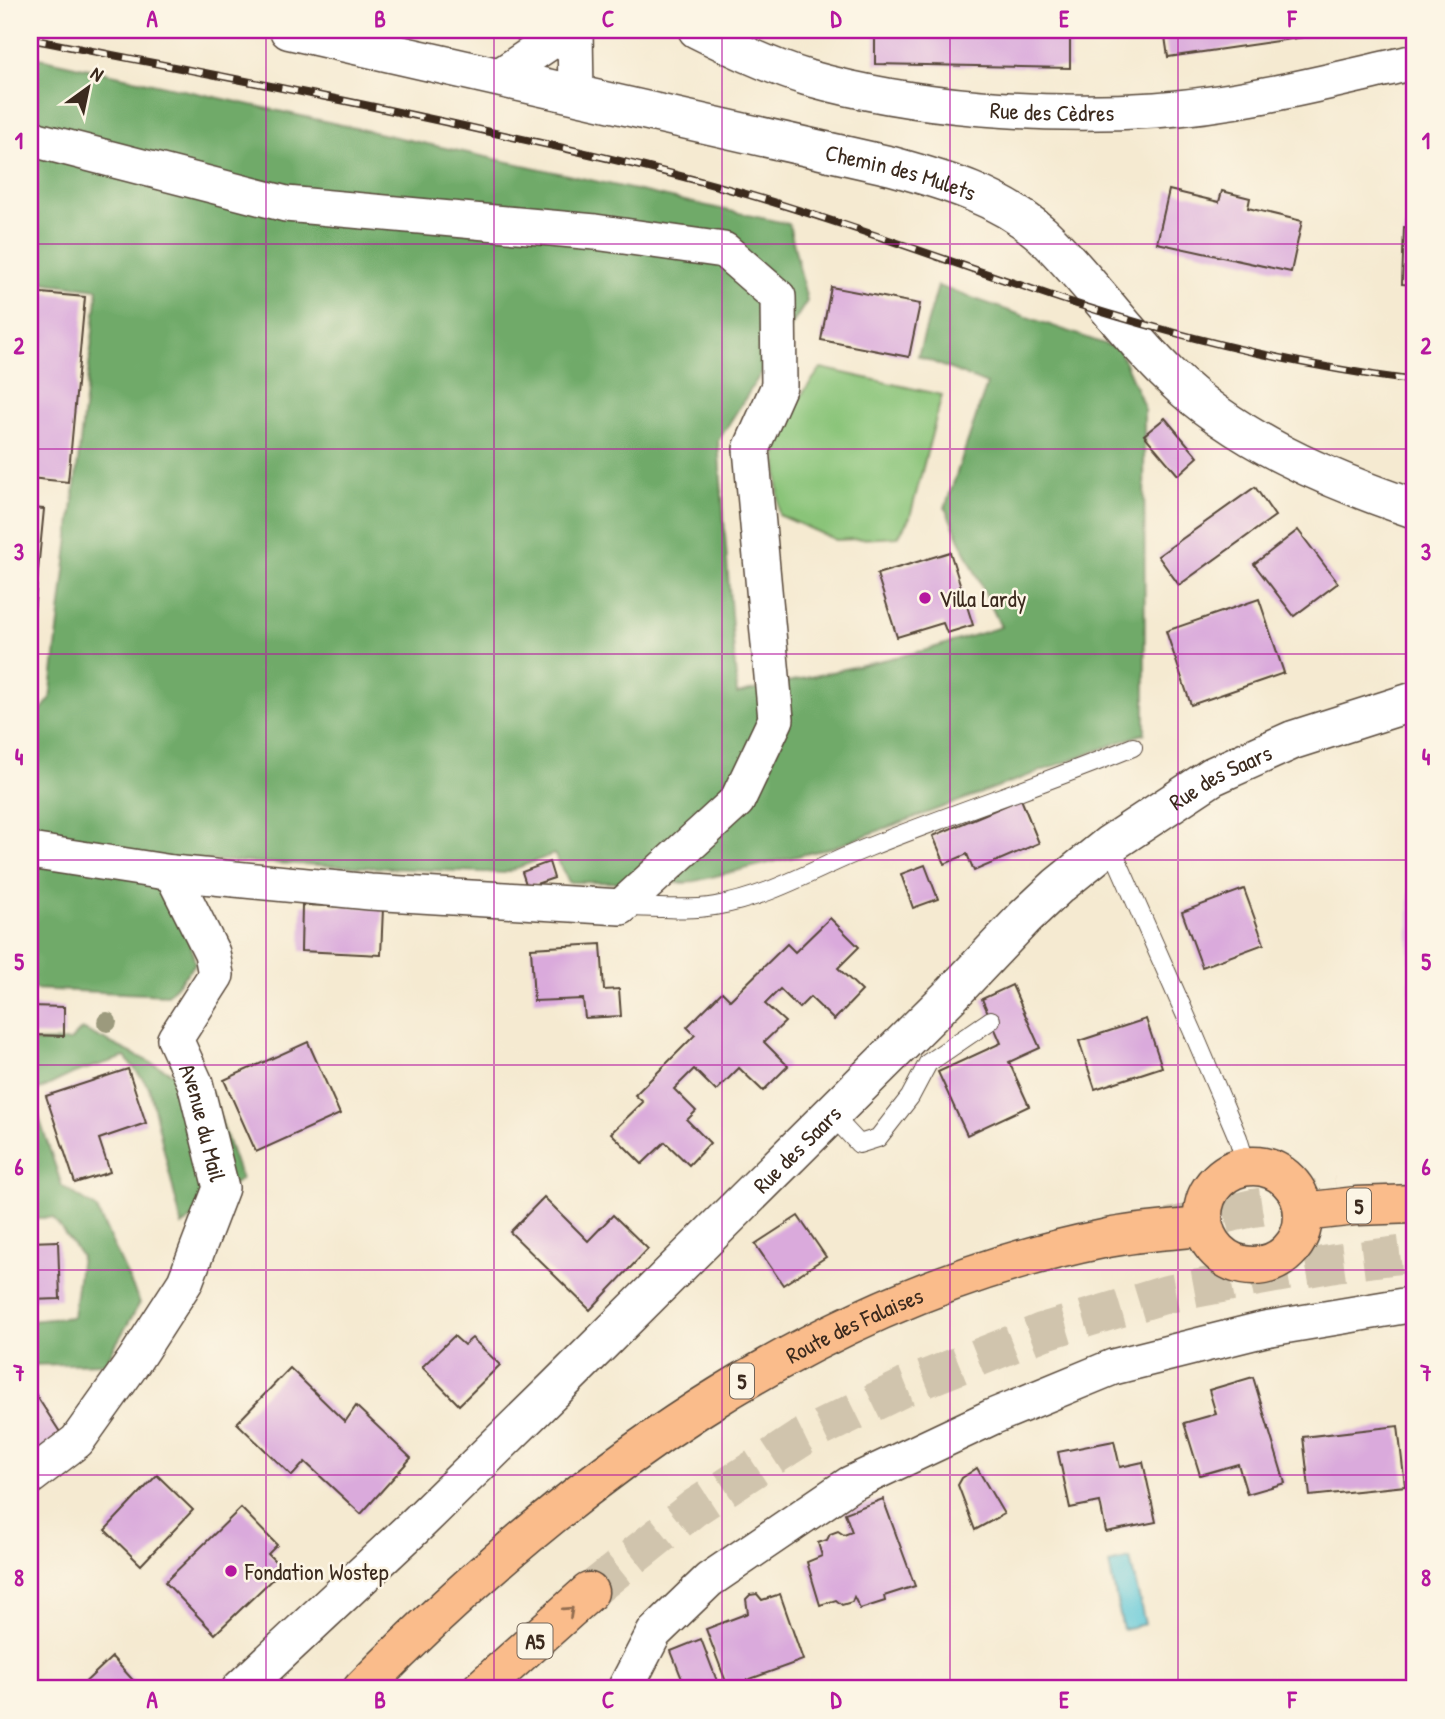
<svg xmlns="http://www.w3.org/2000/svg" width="1445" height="1719" viewBox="0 0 1445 1719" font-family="'Patrick Hand',sans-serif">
<rect width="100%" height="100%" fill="#fcf5e5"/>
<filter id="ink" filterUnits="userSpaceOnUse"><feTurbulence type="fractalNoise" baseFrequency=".0143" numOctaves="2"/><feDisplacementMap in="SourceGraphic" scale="14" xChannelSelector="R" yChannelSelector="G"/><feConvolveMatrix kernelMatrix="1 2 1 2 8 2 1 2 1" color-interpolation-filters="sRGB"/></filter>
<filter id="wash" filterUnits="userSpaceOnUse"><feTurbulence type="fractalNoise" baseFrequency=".00686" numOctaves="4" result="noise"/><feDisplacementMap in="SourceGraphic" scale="28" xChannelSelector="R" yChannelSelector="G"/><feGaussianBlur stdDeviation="1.57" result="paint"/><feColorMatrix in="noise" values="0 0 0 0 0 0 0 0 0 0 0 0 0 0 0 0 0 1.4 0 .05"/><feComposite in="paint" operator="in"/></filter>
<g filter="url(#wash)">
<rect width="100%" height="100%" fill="#f5ead1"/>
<!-- green -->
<polygon fill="#8ac479" stroke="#62774c" stroke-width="2" points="821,368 942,395 910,517 898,537 836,540 779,515 776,430"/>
<!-- forest -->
<g fill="#6faa69" stroke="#556a44" stroke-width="2">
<polygon points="30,56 789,224 807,301 718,441 737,694 926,650 1001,627 945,508 987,384 918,356 938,286 1119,349 1144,406 1145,733 834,847 687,883 569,882 554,854 504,873 154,858 185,918 195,964 168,995 30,989 30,724 50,699 98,289 30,281"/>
<polygon points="82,1029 211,1092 241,1179 182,1226 149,1087 125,1057 74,1073 31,1094 62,1186 96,1208 140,1303 105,1363 30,1365 30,1321 73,1317 81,1256 53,1218 30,1218 30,1042 70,1041"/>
</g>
<!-- water -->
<polygon fill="#5dc7d8" stroke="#4c787b" stroke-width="2" points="1130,1559 1145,1624 1123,1629 1109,1564"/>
<g id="blocks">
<!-- building -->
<g fill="#daaadc">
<polygon points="875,30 1070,30 1070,68 875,64"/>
<polygon points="1164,30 1346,30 1346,31 1168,57"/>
<polygon points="1169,190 1219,202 1222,191 1250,198 1248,208 1302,221 1291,272 1157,243"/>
<polygon points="1404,227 1415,227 1415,285 1402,284"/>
<polygon points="831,287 920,304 909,357 821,340"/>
<polygon points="30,292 85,297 68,482 30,478"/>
<polygon points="1165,418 1198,457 1178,475 1144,435"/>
<polygon points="1255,487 1275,516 1179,585 1158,556"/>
<polygon points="30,508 44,509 32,632 30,632"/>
<polygon points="1298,530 1338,583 1294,616 1254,564"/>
<polygon points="950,552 973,625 947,633 943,623 897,637 877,574"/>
<polygon points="1259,599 1284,673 1191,705 1166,631"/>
<polygon points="1409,770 1415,770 1415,1025 1409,1026"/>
<polygon points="1021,799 1039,843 974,871 967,854 945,864 933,836"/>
<polygon points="549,862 554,878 527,887 522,872"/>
<polygon points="925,865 938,899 913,908 901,874"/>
<polygon points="1244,889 1264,944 1202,967 1182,912"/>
<polygon points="302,905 383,908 381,955 301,951"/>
<polygon points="830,918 859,947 838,968 862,991 834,1020 810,997 799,1008 780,989 765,1004 785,1022 764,1042 788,1066 763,1091 739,1068 716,1091 694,1069 674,1089 696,1111 687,1120 710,1143 689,1165 665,1142 642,1164 611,1133 643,1102 635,1095 695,1035 687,1027 722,992 730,1000 787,944 795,952"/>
<polygon points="601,944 604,990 619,989 621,1016 585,1018 583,999 534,1001 531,948"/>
<polygon points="1012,985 1040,1048 1009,1062 1029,1106 967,1135 938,1072 1001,1043 982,999"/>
<polygon points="30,1006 64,1007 64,1036 30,1035"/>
<polygon points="1146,1019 1162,1067 1095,1089 1079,1041"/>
<polygon points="308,1042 340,1114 256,1152 224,1080"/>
<polygon points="128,1069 146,1123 99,1139 110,1172 75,1183 46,1096"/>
<polygon points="544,1197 588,1241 613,1215 648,1249 590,1310 510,1232"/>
<polygon points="798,1216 826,1257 783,1285 755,1244"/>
<polygon points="58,1241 60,1299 30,1300 30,1242"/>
<polygon points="454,1336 464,1345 472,1338 500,1365 459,1405 422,1367"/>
<polygon points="290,1368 345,1422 356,1406 411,1458 361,1514 305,1462 292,1476 237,1423"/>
<polygon points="1253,1377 1285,1483 1247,1494 1238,1464 1200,1475 1184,1423 1216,1414 1209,1390"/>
<polygon points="36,1395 67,1443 30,1466 30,1399"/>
<polygon points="1398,1426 1405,1486 1310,1496 1303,1437"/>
<polygon points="1114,1441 1120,1467 1143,1462 1156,1522 1106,1532 1100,1502 1070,1508 1058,1452"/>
<polygon points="977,1468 1004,1514 975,1530 958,1485 962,1478"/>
<polygon points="157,1475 193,1510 141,1565 105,1530"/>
<polygon points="883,1499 915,1586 884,1596 885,1601 860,1609 854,1597 852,1602 842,1605 836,1600 820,1605 807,1562 822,1556 818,1543 827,1540 830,1534 838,1531 844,1535 852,1532 845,1513"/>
<polygon points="241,1508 277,1545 268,1554 283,1569 215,1634 165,1582"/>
<polygon points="757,1594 762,1600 780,1594 803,1660 728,1687 706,1629 748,1613 746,1599 750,1595"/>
<polygon points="701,1639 720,1689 686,1689 671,1651"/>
<polygon points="112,1657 141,1689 78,1689"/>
</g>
</g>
</g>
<g filter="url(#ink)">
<use href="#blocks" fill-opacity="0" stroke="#574739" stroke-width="2"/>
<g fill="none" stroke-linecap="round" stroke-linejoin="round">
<!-- motorway-tunnel -->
<g stroke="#d0c4ad" stroke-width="38" stroke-dasharray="38 19" stroke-linecap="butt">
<polyline points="1169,1227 1253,1208 1337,1195"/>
<polyline points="589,1592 694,1508 803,1437 905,1387 1042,1332 1167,1294 1335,1263 1415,1253"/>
</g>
<defs>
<g id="service">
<polyline points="1110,844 1193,1032 1238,1138 1246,1165"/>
<path d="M625,907C654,907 687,911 715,906C770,897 818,867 869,847C956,812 1046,783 1133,747"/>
<polyline points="831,1114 859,1144 878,1138 910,1097 928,1063 991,1020"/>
</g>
<g id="minor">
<polyline points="575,30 576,94"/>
<path id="s1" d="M696,30C732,48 769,66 808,78C914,108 1045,117 1155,110C1243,104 1330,81 1415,62"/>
<polyline points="498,77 568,30"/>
<polyline points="30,136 37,140 286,204 595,232 724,250 778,297 779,386 751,449 776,719 737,801 621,907 370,892 172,873"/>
<path id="s2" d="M30,851L172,873L212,953L216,975L175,1039L195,1083L221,1188L185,1282L134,1361L77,1441L30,1477"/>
<polyline points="625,1689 654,1633 709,1580 850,1484 992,1417 1113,1367 1265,1329 1415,1304"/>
</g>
<g id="tertiary">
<path id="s3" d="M289,30L892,166C946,181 999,196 1042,234C1088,278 1124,332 1170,376C1236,440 1329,480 1415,509"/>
<path id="s4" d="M241,1689L415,1526L557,1387L952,994L1025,917L1058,886L1110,844L1213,776L1293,740L1415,701"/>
</g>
<g id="primary">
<circle cx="1253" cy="1216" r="50"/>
<polyline points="1303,1212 1356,1206 1415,1204"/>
<path id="s5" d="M362,1689C566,1481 812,1298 1103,1239C1136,1232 1170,1230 1203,1227"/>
</g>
<polyline id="motorway" points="481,1689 589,1592"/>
</defs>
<!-- service casing -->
<use href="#service" stroke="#574739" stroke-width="20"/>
<!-- minor casing -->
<use href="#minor" stroke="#574739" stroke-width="38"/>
<!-- tertiary casing -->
<use href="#tertiary" stroke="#574739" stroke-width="41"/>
<!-- primary casing -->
<use href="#primary" stroke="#574739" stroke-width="41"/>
<!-- motorway casing -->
<use href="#motorway" stroke="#574739" stroke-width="41"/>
<!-- service -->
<use href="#service" stroke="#fff" stroke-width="18"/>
<!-- minor -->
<use href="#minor" stroke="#fff" stroke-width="35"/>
<!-- tertiary -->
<use href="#tertiary" stroke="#fff" stroke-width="38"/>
<!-- primary -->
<use href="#primary" stroke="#fabc8b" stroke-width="38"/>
<!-- motorway -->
<use href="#motorway" stroke="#fabc8b" stroke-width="38"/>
<defs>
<path id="rail" d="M30,39C189,70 350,100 508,136C588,153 667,171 746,194C849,224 950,262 1052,296C1170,335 1292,365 1415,381"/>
</defs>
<!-- rail casing -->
<use href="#rail" stroke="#3b2a1e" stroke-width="8"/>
<!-- rail -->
<use href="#rail" stroke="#fcf5e5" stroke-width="5" stroke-dasharray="16" stroke-linecap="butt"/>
</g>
<!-- trees -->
<circle fill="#9c9a7d" cx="107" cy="1022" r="10"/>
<!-- one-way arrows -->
<defs><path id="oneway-chevron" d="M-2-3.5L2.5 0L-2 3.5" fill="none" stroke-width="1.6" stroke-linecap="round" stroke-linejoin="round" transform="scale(1.75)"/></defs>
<use stroke="#916c4f" href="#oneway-chevron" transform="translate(569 1611) rotate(-42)"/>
</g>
<!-- grid -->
<path fill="none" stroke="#b5179e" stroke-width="2" stroke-opacity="0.55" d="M266,30V1689M494,30V1689M722,30V1689M950,30V1689M1178,30V1689M30,244H1415M30,449H1415M30,654H1415M30,860H1415M30,1065H1415M30,1270H1415M30,1475H1415"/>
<!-- markers -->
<g fill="#b5179e" stroke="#fcf5e5" stroke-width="2.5">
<circle cx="925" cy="598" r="7"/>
<circle cx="231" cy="1571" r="7"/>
</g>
<g text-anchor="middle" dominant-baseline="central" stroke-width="5" stroke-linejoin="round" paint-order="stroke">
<!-- shield labels -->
<g fill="#fcf5e5" stroke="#75675a" stroke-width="2">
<rect x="1347" y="1188.5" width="24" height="35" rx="5"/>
<rect x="730" y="1363.5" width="24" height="35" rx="5"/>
<rect x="517.5" y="1623.5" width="35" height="35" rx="5"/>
</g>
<g font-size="21" font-weight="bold" fill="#3b2a1e">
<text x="1359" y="1206">5</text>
<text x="742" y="1381">5</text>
<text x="535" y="1641">A5</text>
</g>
<!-- street labels -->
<g font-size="23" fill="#3b2a1e" stroke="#fcf5e5">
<text stroke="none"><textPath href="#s1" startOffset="369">Rue des Cèdres</textPath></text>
<text stroke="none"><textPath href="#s3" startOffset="628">Chemin des Mulets</textPath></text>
<text stroke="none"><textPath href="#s4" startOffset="1342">Rue des Saars</textPath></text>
<text stroke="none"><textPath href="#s2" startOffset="420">Avenue du Mail</textPath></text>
<text stroke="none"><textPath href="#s4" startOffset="775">Rue des Saars</textPath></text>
<text stroke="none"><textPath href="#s5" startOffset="616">Route des Falaises</textPath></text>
</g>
<!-- poi labels -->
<g font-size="23" fill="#3b2a1e" stroke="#fcf5e5" text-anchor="start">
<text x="939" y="598">Villa Lardy</text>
<text x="245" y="1571">Fondation Wostep</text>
</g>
</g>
<!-- margin -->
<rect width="1445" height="1719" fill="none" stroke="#fcf5e5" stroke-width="77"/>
<!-- north arrow -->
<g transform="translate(88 88) rotate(33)" stroke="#fcf5e5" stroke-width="5" paint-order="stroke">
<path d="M0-5L12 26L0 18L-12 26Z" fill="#3b2a1e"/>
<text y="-10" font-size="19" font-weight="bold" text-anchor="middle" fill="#3b2a1e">N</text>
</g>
<rect x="38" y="38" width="1368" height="1642" fill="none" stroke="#b5179e" stroke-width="2.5"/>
<g font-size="23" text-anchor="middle" font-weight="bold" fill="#b5179e">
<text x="152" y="27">A</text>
<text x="380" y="27">B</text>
<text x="608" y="27">C</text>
<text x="836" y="27">D</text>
<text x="1064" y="27">E</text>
<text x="1292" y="27">F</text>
<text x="19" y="149">1</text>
<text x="1426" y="149">1</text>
<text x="19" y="354">2</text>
<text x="1426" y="354">2</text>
<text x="19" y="560">3</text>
<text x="1426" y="560">3</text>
<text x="19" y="765">4</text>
<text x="1426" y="765">4</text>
<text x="19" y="970">5</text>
<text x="1426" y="970">5</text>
<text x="19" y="1175">6</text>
<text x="1426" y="1175">6</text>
<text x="19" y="1381">7</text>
<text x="1426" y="1381">7</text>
<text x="19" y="1586">8</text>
<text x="1426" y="1586">8</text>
<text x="152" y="1708">A</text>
<text x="380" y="1708">B</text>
<text x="608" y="1708">C</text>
<text x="836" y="1708">D</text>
<text x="1064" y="1708">E</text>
<text x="1292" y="1708">F</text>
</g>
</svg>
